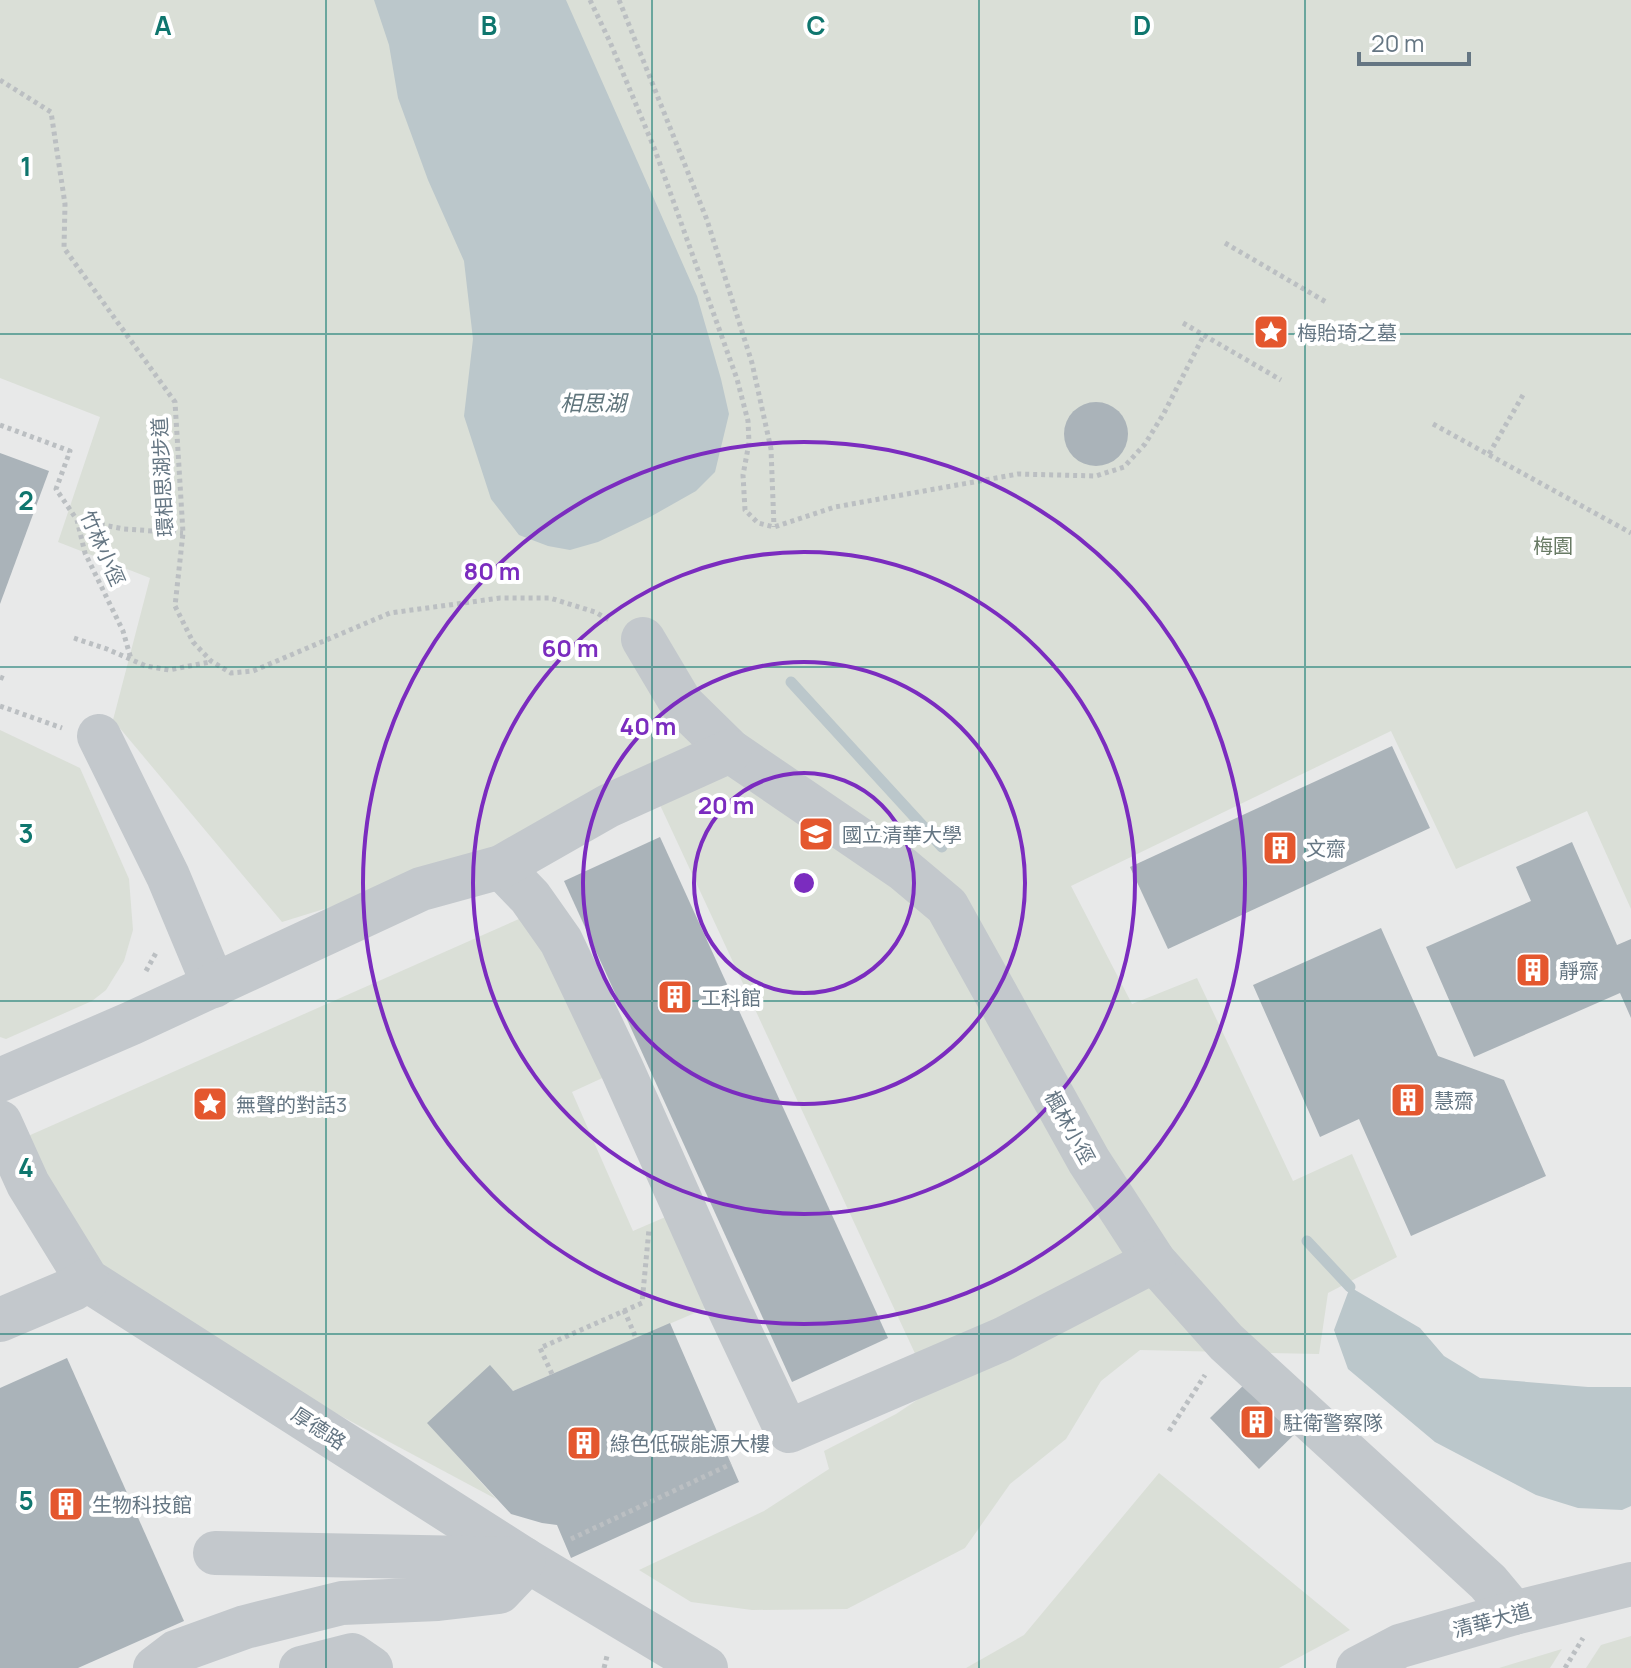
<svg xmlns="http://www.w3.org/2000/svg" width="1631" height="1668" viewBox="0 0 1631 1668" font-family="Manrope,'Noto Sans TC',sans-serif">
<rect width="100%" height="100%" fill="#fafaf8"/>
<!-- built -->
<rect fill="#e8e9e9" x="0" y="0" width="1631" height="1668"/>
<!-- green -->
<g fill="#dadfd7">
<polygon points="0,0 1631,0 1631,909 1587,811 1456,869 1391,731 1071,886 1132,1004 1197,978 1293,1181 1352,1154 1397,1257 1328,1293 1319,1354 1140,1350 1101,1381 1066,1439 1010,1484 965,1548 847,1609 752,1610 691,1602 639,1570 764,1511 829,1469 824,1451 896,1414 932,1390 660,805 282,922 113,720 150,578 58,542 100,417 0,378"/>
<polygon points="0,730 80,768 129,879 133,930 124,961 106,990 92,1001 6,1039 0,1037"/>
<polygon points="519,919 561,941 622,1069 572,1092 633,1231 684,1209 725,1300 513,1391 490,1366 428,1423 496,1499 87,1280 10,1144"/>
<polygon points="1159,1473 1350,1630 1279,1668 966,1668 1024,1635"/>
<polygon points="1631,1636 1631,1668 1586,1668 1601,1645"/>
<polygon points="1562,1649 1550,1668 1499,1668"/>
</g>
<!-- water -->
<g fill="#bbc7cb">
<polygon points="374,0 566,0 697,296 721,379 729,414 715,472 696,491 650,517 598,542 570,550 548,546 519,535 491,499 464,416 473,339 464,261 428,180 398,98 389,45"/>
<polygon points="1350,1287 1420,1328 1444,1356 1480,1378 1588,1387 1631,1387 1631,1506 1622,1510 1578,1508 1536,1495 1435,1442 1348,1369 1334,1330"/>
</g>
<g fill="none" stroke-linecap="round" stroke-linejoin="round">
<!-- stream -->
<g stroke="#bbc7cb" stroke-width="11">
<polyline points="791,682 942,847"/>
<polyline points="1307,1241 1350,1287"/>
</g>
</g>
<!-- building -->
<g fill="#aab3b9">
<circle cx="1096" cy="434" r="32"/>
<polygon points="0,453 49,471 0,604"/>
<polygon points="1392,746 1430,828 1168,949 1130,867"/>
<polygon points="660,837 888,1338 792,1382 564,881"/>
<polygon points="1572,842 1617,945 1631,939 1631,1018 1620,993 1474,1057 1426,947 1531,901 1516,867"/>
<polygon points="1381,928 1438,1056 1504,1080 1546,1176 1411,1236 1359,1119 1320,1137 1253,985"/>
<polygon points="670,1323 739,1482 571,1558 557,1525 542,1523 511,1514 427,1423 490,1365 513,1391"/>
<polygon points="67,1358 184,1621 78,1668 0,1668 0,1388"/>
<polygon points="1254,1375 1303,1426 1259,1469 1210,1418"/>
</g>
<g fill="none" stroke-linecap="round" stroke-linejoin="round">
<!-- path -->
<g stroke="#bbbfc2" stroke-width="5" stroke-dasharray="4 4" stroke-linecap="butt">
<polyline points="590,0 610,42 655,150 737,379 748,421 749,443 743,475 745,510 758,523 774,527 835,507 1018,474 1096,476 1124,467 1145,444 1164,413 1204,335"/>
<polyline points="619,0 707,220 752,363 771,449 774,527"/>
<polyline points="0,80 51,112 65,204 64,248 175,402 183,533 175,606 193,642 211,661 231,673 253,671 390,613 500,598 550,598 595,612 611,621"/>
<polyline points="1225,243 1326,302"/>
<polyline points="1183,323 1281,380"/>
<polyline points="1433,424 1631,533"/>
<polyline points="0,425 70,451 56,489 77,520 85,553 123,631 131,659"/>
<polyline points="1489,454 1523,395"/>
<polyline points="77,520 124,529 183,533"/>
<polyline points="74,638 107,649 146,666 169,670 210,662"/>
<polyline points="0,677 5,679"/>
<polyline points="0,706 62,728"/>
<polyline points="146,971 157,951"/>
<polyline points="624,1310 636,1338"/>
<polyline points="552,1374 540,1348 642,1303 649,1229"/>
<polyline points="1169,1431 1205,1375"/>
<polyline points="571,1539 731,1464"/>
<polyline points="604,1668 607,1656"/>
<polyline points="1565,1668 1583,1638"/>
</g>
<!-- minor -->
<g stroke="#c3c8cc" stroke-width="44">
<polyline points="643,639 681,703 730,751 903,869 947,906 1089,1161 1154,1261 1226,1342 1488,1582 1514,1613"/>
<polyline points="99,736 168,876 214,986"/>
<polyline points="501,867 530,897 561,941 622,1069 725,1300 782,1421 789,1431 1003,1339 1154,1261"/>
<polyline points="0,1080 132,1023 421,889 501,867 608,806 730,751"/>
<polyline points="0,1122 28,1184 87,1280 524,1559 706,1668"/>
<polyline points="0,1320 73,1289 87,1280"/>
<polyline points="155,1668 176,1652 245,1627 342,1603 438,1599 499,1592 518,1572 524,1559 215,1553"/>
<polyline points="301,1668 352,1655 371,1668"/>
<polyline points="1358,1668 1400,1646 1514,1613 1631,1584"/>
</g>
</g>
<!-- grid -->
<path fill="none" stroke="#0f766e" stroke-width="2" stroke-opacity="0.55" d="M326,0V1668M652,0V1668M979,0V1668M1305,0V1668M0,334H1631M0,667H1631M0,1001H1631M0,1334H1631"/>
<!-- distance rings -->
<g fill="none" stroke="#7b2cbf" stroke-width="4">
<circle cx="804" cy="883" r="110"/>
<circle cx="804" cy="883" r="221"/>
<circle cx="804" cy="883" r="331"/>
<circle cx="804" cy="883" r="441"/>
</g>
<!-- icons -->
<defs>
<symbol id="sight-square" viewBox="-11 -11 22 22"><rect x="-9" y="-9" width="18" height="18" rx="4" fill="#e4572e" stroke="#fff"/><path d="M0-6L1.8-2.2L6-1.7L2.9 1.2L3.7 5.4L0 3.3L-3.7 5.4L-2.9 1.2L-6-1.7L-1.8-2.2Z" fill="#fff"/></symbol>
<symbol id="university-square" viewBox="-11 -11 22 22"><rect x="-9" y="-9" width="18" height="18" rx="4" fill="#e4572e" stroke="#fff"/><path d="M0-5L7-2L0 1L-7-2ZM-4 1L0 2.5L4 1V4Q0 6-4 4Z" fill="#fff"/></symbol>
<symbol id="building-square" viewBox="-11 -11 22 22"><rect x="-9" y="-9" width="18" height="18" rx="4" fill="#e4572e" stroke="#fff"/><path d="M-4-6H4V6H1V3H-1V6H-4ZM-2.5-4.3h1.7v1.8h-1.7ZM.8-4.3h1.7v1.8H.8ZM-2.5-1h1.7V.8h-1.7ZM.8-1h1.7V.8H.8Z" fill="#fff"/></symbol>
</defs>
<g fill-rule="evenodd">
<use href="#sight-square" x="1251" y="312" width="40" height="40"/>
<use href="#university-square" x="796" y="814" width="40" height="40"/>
<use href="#building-square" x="1260" y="828" width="40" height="40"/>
<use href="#building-square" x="1513" y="950" width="40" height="40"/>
<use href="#building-square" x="655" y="977" width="40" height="40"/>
<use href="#building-square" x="1388" y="1080" width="40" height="40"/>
<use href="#sight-square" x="190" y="1084" width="40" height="40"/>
<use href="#building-square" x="1237" y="1402" width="40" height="40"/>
<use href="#building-square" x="564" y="1423" width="40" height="40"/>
<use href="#building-square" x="46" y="1484" width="40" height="40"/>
</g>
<g text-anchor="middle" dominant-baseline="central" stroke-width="8" stroke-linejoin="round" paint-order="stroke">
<!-- poi labels -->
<g font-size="20" fill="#657683" stroke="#fff" text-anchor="start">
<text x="1297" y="332">梅貽琦之墓</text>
<text x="842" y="834">國立清華大學</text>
<text x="1306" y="848">文齋</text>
<text x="1559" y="970">靜齋</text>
<text x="701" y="997">工科館</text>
<text x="1434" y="1100">慧齋</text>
<text x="236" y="1104">無聲的對話3</text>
<text x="1283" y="1422">駐衛警察隊</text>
<text x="610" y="1443">綠色低碳能源大樓</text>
<text x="92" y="1504">生物科技館</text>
</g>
<!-- street labels -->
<g font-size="20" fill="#657683" stroke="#fff">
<text transform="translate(162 477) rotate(-93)">環相思湖步道</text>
<text transform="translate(103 548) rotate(66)">竹林小徑</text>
<text transform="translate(1070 1127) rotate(61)">楓林小徑</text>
<text transform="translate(319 1428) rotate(33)">厚德路</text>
<text transform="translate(1492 1620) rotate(-15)">清華大道</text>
</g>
<!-- park labels -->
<g font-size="20" fill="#687a64" stroke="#fff">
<text x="1553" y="545">梅園</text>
</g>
<!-- water labels -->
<g font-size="22" font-style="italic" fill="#60757c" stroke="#fff">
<text x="593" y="403">相思湖</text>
</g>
</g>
<g font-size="26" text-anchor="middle" font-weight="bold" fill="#0f766e" stroke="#fff" stroke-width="8" stroke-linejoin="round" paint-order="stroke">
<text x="163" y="35">A</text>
<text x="489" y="35">B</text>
<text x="816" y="35">C</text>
<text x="1142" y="35">D</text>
<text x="26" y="176">1</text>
<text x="26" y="510">2</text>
<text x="26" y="843">3</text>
<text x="26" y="1177">4</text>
<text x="26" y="1510">5</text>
</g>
<circle cx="804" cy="883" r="12" fill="#7b2cbf" stroke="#fff" stroke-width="4"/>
<g font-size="24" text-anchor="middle" font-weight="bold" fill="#7b2cbf" stroke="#fff" stroke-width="8" stroke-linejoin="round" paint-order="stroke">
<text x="492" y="580">80 m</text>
<text x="570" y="657">60 m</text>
<text x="648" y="735">40 m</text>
<text x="726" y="814">20 m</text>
</g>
<!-- scale -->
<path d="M1359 52v12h110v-12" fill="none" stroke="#657683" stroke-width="4"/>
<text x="1371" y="52" font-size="24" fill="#657683" stroke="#ffffff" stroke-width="6" paint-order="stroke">20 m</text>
</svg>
